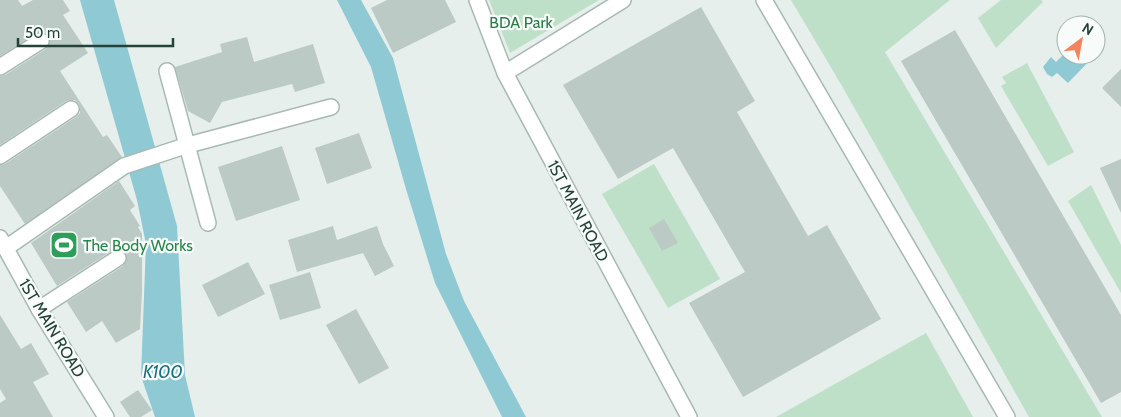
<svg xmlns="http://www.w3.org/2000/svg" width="1121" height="417" viewBox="0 0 1121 417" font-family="Cabin,sans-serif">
<rect width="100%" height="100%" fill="#e6efeb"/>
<!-- green -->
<g fill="#bfe0c8">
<polygon points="489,0 599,0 510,53"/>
<polygon points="791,0 950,0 885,52 1102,417 1029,417 842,86"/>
<polygon points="1001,0 1041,0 1043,2 996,48 978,18"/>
<polygon points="1027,63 1074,152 1048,166 1001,86 1006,83 1002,77"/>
<polygon points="654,164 720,279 668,308 602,194"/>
<polygon points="1091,185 1121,245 1121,293 1068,201"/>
<polygon points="926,333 973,417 776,417"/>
</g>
<!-- water -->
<g fill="#8ec9d4">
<polygon points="80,0 114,0 177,226 185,375 195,417 155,417 141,376 146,244 137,200"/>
<polygon points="337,0 361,0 393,58 446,254 464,301 526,417 502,417 435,283 406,189 371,67"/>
<polygon points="1066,52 1066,55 1095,55 1068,83 1057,73 1052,77 1047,74 1043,67 1051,57 1056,62"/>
</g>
<!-- building -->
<g fill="#bbcac4">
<polygon points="0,0 18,0 22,6 33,0 63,0 70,11 63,15 88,53 60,71 103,137 107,135 122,157 25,224 0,186 0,165 5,164 76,117 80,113 80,108 78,103 75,100 66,101 0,145 0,76 5,75 46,49 50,41 46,33 40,32 0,56"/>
<polygon points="387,0 445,0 456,22 393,53 371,8"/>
<polygon points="701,7 755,101 737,112 808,236 827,225 881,319 743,397 689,303 745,272 673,148 618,179 563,85"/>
<polygon points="955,30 1121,315 1121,392 1101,403 901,61"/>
<polygon points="247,37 254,62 313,44 325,83 295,92 292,84 222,102 210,123 188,111 175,67 222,52 220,44"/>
<polygon points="1121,69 1121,107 1102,88"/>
<polygon points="359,133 372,168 327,184 315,148"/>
<polygon points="282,146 300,200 236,221 218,167"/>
<polygon points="1121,159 1121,213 1100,168"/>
<polygon points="119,181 135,206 130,210 140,226 138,227 142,234 142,292 140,329 116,343 102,321 86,332 67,302 123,266 127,258 126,253 118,249 113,250 57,286 31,243"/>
<polygon points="664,219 678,243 662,251 649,228"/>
<polygon points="333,226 337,240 377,226 383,244 394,266 375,276 363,253 297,272 288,240"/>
<polygon points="248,262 265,294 218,317 202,285"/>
<polygon points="310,272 321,308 280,320 269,285"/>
<polygon points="356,309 389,368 359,384 326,325"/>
<polygon points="0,315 21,349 31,343 49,374 33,382 53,417 0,417 0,403 6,399 0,389"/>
<polygon points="138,390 152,410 141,417 130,417 120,402"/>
</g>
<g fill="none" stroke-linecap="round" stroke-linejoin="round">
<defs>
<g id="minor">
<polyline points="477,0 505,73 689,417"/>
<polyline points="764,0 1007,417"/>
<polyline points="0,67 41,41"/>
<polyline points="167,71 208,223"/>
<polyline points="505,73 623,0"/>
<polyline points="0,156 71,109"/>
<polyline points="6,248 124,166 188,145 331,107"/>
<polyline points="39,309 118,258"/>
</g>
<polyline id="tertiary" points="0,238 39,309 106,417"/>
</defs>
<!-- minor casing -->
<use href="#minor" stroke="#a8b8b2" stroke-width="18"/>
<!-- tertiary casing -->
<use href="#tertiary" stroke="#a8b8b2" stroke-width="18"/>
<!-- minor -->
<use href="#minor" stroke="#fff" stroke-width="15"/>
<!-- tertiary -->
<use href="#tertiary" stroke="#fff" stroke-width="15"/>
</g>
<!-- icons -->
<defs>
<symbol id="stadium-square" viewBox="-11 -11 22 22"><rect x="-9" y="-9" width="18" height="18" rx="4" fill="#2e9e5b" stroke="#f7fbf9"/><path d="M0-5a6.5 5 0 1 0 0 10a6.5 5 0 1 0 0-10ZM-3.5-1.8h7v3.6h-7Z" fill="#fff"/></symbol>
</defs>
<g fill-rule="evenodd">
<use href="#stadium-square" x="48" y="229" width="32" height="32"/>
</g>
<g text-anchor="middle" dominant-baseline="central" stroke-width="4.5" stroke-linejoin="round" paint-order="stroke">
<!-- park labels -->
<g font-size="16" fill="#2d7a4b" stroke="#f7fbf9">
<text x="521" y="22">BDA Park</text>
</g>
<!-- street labels -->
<g font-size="16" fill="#24423a" stroke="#f7fbf9">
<text transform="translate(578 211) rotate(62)">1ST MAIN ROAD</text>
<text transform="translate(52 328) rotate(59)">1ST MAIN ROAD</text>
</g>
<!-- leisure labels -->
<g font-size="16" fill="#27864d" stroke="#f7fbf9" text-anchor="start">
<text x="83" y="245">The Body Works</text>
</g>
<!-- water labels -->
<g font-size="18" font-style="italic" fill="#1c6f80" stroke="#f7fbf9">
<text x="163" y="372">K100</text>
</g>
</g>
<!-- north arrow -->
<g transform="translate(1081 40) rotate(32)"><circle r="24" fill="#f7fbf9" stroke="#a3b1ad"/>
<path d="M0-4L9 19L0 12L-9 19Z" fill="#f4845f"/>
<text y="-8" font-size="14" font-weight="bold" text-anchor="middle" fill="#24423a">N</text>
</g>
<!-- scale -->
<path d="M18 38v8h155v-8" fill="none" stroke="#24423a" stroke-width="2.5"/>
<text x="25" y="38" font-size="15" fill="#24423a" stroke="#f7fbf9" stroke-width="4" paint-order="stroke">50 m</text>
</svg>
